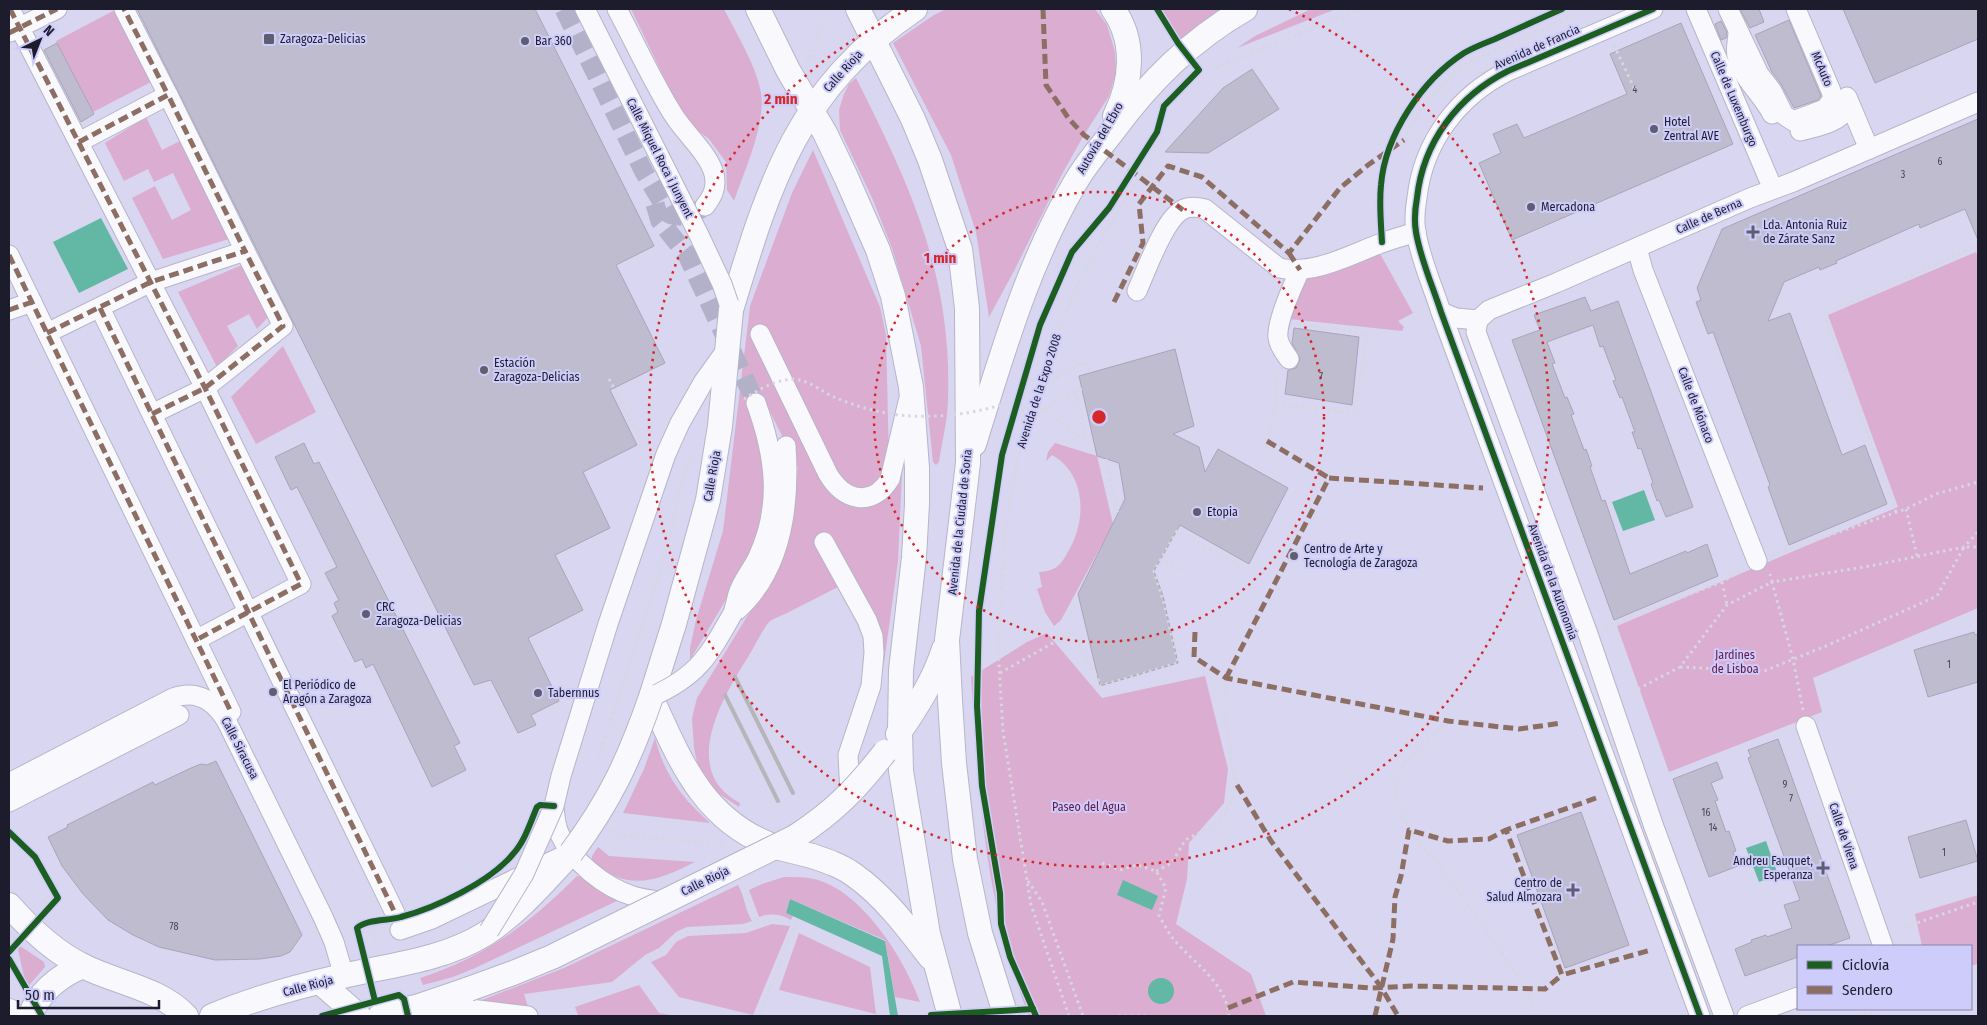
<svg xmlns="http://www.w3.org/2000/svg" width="1987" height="1025" viewBox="0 0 1987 1025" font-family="'Fira Sans Condensed',sans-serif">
<rect width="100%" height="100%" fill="#d8d6f0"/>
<!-- green -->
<g fill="#dbadd1">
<path d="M631,9H724C736,33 757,67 761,93C766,124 744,172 734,201L727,190L726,162L709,139L685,121Z"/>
<polygon points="946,9 1095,9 1107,25 1115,52 1116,73 1109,96 1084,135 1062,174 1014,271 989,317 976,232 951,155 893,43 934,15"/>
<polygon points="1157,9 1224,9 1178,43"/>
<polygon points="1311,9 1336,9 1237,48 1255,36"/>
<polygon points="115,10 151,82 93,112 56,41"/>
<path d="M856,78C910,185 952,275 948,398C948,419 942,441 939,462L936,465L933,462L921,346L892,248L873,200L840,130L839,110L844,94L849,84Z"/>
<polygon points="146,117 162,150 180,141 229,239 163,259 132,198 155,186 172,220 191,210 173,173 154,182 148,169 124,181 105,143"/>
<path d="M813,150L880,307L886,335L889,462C882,491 855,503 835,476L762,327L753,334L812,457L826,481L841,499L857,503H872L890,489L899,472L902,473L898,561L884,663L883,636L879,625L830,533L818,552L838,587C821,596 804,604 787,613C782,615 775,618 770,621C763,628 754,648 748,657C722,698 679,771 740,803L739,807L718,793L702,773L697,762L694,748L692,718L697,698L759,597L779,560L791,524L798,467L766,404L760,397L748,405L763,454L766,481L756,542L746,566L690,660V648L696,620L723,531L750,306L792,193Z"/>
<path d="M1378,250L1413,313L1398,321L1404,327L1402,331L1289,319L1302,283C1317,269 1358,258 1378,250Z"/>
<polygon points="1976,252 1978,258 1978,608 1813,678 1822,712 1669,772 1617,626 1898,507 1828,315"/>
<polygon points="242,265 268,317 257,329 249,314 227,326 238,346 217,367 178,292"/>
<polygon points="283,346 316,412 256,444 231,397"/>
<path d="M1055,443L1097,456L1113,524L1061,620L1054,626L1045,612L1037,589L1042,587L1039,572C1058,571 1062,563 1070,548C1087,518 1085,473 1052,455L1046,461L1048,452Z"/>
<path d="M1047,633L1102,698L1205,676L1228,769L1224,803L1189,843L1187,879L1176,924L1251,974L1266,1016H1029C986,909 978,792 971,677L1027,642Z"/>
<path d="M655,738C665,776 682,798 710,823L623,813L644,769Z"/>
<path d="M598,847L609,856L695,862C658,881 627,893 592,861V856Z"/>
<path d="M577,876L581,877L598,889L619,900L475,968L453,977L423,985L420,978C484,958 530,923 577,876Z"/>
<path d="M784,877C794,877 805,877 814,879C862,890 905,960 920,1002L895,997L885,940L790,899L786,913L793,916L791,920C780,914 771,913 759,917L749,890L762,884Z"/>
<path d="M738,885C745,897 745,910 752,921L743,924L687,927L676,932L659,948L645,955L612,982L524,994L528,1007L477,1002L564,968Z"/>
<polygon points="1978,895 1978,964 1971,966 1971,946 1922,946 1915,914"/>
<polygon points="772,924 790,926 753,1015 679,997 651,962 666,955 676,942 688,936 746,933"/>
<polygon points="799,933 870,967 876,1014 779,990"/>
<polygon points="20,946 44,962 45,967 24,991 22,989 25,981 18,950"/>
<polygon points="639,985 659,1013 676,1016 578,1015 575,1007"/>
</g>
<!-- water -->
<g fill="#62b8a4">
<polygon points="101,218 128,269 79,293 53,242"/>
<polygon points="1644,490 1655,520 1623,531 1612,502"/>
<polygon points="1766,841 1778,875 1759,882 1746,848"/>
<polygon points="1123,880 1158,896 1152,910 1117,895"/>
<polygon points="790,899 885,941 898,1016 890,1016 882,956 786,913"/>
<circle cx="1161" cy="991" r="13"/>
</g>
<!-- building -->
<g fill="#c0bccf" stroke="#a9a4b7">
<polygon points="137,9 535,9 654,246 616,265 665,363 610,390 637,445 583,472 610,528 555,555 583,610 528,638 559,701 531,715 536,725 518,733 491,680 474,685"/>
<polygon points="1740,9 1759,9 1764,22 1750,28"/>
<polygon points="1843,9 1978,9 1978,39 1875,83"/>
<polygon points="1789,20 1821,96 1818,100 1794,108 1781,84 1772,72 1755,35"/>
<polygon points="1721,21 1727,32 1726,38 1721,40 1715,24"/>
<polygon points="1681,23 1733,144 1512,240 1479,163 1501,153 1493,134 1517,124 1524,138 1627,94 1610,54"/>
<polygon points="57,43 94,114 81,122 44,50"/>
<polygon points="1252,69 1279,109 1208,153 1165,152 1223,88"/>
<polygon points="1978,119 1978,240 1965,209 1920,228 1919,224 1836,261 1837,263 1820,270 1819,267 1784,282 1768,321 1790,313 1842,455 1865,445 1887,504 1789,545 1768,487 1770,485 1713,332 1708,334 1696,302 1701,300 1697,288 1722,229"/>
<polygon points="1585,297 1591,311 1618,301 1693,507 1666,517 1659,500 1657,501 1651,484 1653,483 1641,448 1638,449 1632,432 1635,432 1622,397 1620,398 1613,381 1616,380 1603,346 1600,347 1593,325 1547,342 1555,363 1552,364 1565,398 1567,397 1574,414 1571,415 1584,450 1586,449 1592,466 1590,467 1602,501 1605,500 1630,574 1686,551 1687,553 1707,544 1718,576 1614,620 1512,340 1540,330 1534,315"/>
<polygon points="1294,328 1359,337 1352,405 1285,394 1288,370 1296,368 1300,359 1292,343"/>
<polygon points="1175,349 1194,426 1173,434 1199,447 1205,472 1218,449 1288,488 1249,564 1180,525 1154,571 1163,596 1178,663 1100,686 1078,594 1125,499 1119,463 1097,456 1079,376"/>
<polygon points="304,443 314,464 319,462 460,743 454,746 466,770 432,787 373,664 366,668 362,659 355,662 332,616 338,612 334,603 339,600 325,573 337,567 297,487 291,490 275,457"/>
<polygon points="1974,632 1975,635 1978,634 1978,682 1928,697 1914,650"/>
<polygon points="1778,739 1850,938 1827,946 1798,946 1798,957 1745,976 1735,949 1752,942 1751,940 1766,935 1767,937 1792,928 1784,905 1800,900 1748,758 1751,757 1748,750"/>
<polygon points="216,761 302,935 290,952 281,956 260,959 215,960 159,947 133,935 108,920 83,894 62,866 48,837 68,827 67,825 153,782 155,785 191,768 201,764 207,765"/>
<polygon points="1717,762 1723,778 1711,783 1718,800 1715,801 1726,832 1729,831 1736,851 1733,852 1738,866 1709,877 1673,779"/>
<polygon points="1581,812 1629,945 1565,968 1517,835"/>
<polygon points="1966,820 1978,861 1920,878 1908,837"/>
</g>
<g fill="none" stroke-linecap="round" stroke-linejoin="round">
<!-- minor-tunnel -->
<g stroke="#b3b1c9" stroke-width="19" stroke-dasharray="19 9" stroke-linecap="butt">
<path d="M564,9L644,172L669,214C683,218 690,217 702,208"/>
<polyline points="655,204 660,221 687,255 756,403"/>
</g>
<defs>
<g id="minor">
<polyline points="10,9 205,388 301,584 196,640"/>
<path d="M617,9C635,43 651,78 671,111C682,131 709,153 714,174C717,187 713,196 705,206"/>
<path d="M1653,9L1508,71C1458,96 1423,142 1417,198C1415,209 1414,221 1416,232C1420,258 1433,287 1441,312L1700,1016"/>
<polyline points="1696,9 1773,189"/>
<polyline points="1728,9 1759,74 1772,91 1784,115 1793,121 1825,109 1833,99 1831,91 1796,9"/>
<polyline points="10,32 57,9"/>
<path d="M1738,32C1738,40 1735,49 1737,56C1742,79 1762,94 1772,114"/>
<polyline points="1847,97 1869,149"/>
<path d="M1800,131C1818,127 1842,122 1850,105"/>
<polyline points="79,142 168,95 124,9"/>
<polyline points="1637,248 1643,270 1757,561"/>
<polyline points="9,255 231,712"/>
<path d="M1137,291C1146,271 1164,220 1182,210C1189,206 1197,207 1205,209L1279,268C1314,275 1347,256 1379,244C1391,239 1404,236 1416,232"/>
<polyline points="100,308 395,913"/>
<polyline points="9,310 32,302"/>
<polyline points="1441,312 1456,318 1478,320 1489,310 1556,283 1750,198 1793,182 1978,102"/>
<polyline points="1478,320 1476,332 1588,634 1654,827 1724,1016"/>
<polyline points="47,333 151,282 245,251 168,95"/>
<path d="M760,334L828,474C844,501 872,508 890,479L908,402"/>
<path d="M1289,359C1285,353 1279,346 1278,338C1276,323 1293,285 1300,270"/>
<polyline points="152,414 205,388 283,326 245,251"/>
<polyline points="824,542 867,620 873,636 874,653 871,686 848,755 850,794"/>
<path d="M736,611C783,570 790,505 786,446"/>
<path d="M733,613C735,607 736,601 738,594C742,581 752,570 758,557C782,505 775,455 756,403"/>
<polyline points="1806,726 1883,946"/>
<path d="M9,783L173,698C197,689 215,701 227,722L323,917L334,942L344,976"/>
<polyline points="9,802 179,715"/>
<path d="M554,806C555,816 555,824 559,833C572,861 604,887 633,896C643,899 653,900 663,902"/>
<polyline points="400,930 432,919 567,854"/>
<polyline points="426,1006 462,1008 528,1016"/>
<polyline points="1747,1016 1798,997"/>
</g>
<g id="major">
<polyline points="758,9 788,70 825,133 846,177 878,250 893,296 911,387 917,468 917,504 914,557 901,670 900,732 901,771 928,934 950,1016"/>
<polyline points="858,9 913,119 930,160 960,249 967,308 968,463 947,640 950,700 954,763 965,859 980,933 1006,1016"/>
<path d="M1113,9C1136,41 1132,82 1115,116"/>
<path d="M731,310C770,181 798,88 915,9"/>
<path d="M974,444C1002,355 1027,265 1075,183C1085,165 1100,148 1113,131C1150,81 1191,40 1245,9"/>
<path d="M674,624L651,697C680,761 704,822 776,847"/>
<path d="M898,734C917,707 934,680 944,649"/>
<path d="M812,856C827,861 842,866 854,875C884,896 908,928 930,957"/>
<path d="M9,905C30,929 53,951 83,966C117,983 159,988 186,1016"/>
<polyline points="320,982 359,1016"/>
<polyline points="9,1011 12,1016"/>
<path d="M30,1016C39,992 59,976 83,966"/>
<path d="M212,1016C254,998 299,986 343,976C391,965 443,960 485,934C519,912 544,882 571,853"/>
<polyline points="380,1016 419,1006 469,989"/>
</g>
</defs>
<!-- minor casing -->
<use href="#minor" stroke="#b6b5c9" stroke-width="21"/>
<!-- major casing -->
<use href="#major" stroke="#b6b5c9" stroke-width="26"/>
<!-- path -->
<g stroke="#d7d7df" stroke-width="3" stroke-dasharray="2.5 4" stroke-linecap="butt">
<polyline points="1614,45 1635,90"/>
<polyline points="806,61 811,59 820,28 828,24"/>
<polyline points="1215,68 1361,9"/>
<polyline points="1404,140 1421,109 1446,81 1462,67 1482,56 1589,9"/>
<polyline points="609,379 643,444 649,446"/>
<polyline points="1082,389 1075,391 1086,440"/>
<polyline points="1276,404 1355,413 1367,334 1298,324"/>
<polyline points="1044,410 1075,391"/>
<polyline points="1015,412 1031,409 1044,410 1086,440 1094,442"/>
<polyline points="1106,459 1118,514"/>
<polyline points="1263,460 1276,404 1277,374"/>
<polyline points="1906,509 1917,556"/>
<polyline points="1896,512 1824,314 1976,246 1978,251"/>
<polyline points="1772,555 1906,509 1936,494 1978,482"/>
<polyline points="1160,559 1180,570"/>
<polyline points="1722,582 1727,605"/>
<polyline points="1605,627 1722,582 1742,570"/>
<polyline points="1680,667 1764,671 1826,646 1937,596 1964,547 1978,547"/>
<polyline points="1000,673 1072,632 1098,679 1100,686 1178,663 1164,603 1154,571 1177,531 1239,565"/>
<polyline points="1638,689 1680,667 1727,605 1772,582 1770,574"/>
<polyline points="1803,710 1793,659 1772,582 1870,566 1964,547 1978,532"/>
<polyline points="1448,721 1403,764 1394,790 1409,830 1441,868 1503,955 1525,989 1539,1016"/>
<path d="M1102,863L1120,870L1137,865L1156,871L1166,888L1159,916C1163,922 1167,930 1171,936C1191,962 1226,981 1229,1016"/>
<polyline points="1156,871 1172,863 1185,840 1207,829 1225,815 1237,785 1231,759 1226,719 1226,678"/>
<polyline points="1028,881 1042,902 1083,1016"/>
<polyline points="745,887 757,923"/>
<polyline points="43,902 53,893"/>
<polyline points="370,919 376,945"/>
<polyline points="1899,929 1978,902"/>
<polyline points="649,959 687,932 745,929 757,923 772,920 789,921 795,924 759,1016"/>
<polyline points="1971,981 1978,978"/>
<polyline points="1069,1016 1031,905 1003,731 998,648 1005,529 1019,452 1044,369 1070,301 1105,232 1162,140"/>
<polyline points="1118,1016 1146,1016"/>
<polyline points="1857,1016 1881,1009"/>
</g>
<!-- minor -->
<use href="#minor" stroke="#f9f9fd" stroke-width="19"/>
<!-- major -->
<use href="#major" stroke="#f9f9fd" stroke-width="24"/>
<!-- rail -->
<g stroke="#b5b5ba" stroke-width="4">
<polyline points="735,677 793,793"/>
<polyline points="725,695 778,801"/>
</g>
<defs>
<g id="minor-bridge">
<polyline points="585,9 699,235 722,284 731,310"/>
<path d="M651,697C698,676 708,657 733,613"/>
<polyline points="489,931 524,874 554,806 561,776 608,624 666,454 680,423 704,381 727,349"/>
</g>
<g id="major-bridge">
<polyline points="674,624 708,500 720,426 731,310"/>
<polyline points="776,847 812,856"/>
<path d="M571,853C610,801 630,758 651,697"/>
<path d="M469,989L513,973L552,957L795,837C834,812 857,788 885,752"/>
</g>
</defs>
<!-- minor-bridge casing -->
<use href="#minor-bridge" stroke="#b6b5c9" stroke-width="21" stroke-linecap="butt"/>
<!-- major-bridge casing -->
<use href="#major-bridge" stroke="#b6b5c9" stroke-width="26" stroke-linecap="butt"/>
<!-- path-bridge -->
<g stroke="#d7d7df" stroke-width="3" stroke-dasharray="2.5 4" stroke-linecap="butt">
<path d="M744,399C758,390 781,376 800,380C812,383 823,392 834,397C857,407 886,415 911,416C953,418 1000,410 1037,390C1052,381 1067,371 1083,362L1093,373"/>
<polyline points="599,757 661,567 672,526 681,484 693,455"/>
<polyline points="612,830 620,836 721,844 724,848"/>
</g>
<!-- minor-bridge -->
<use href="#minor-bridge" stroke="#f9f9fd" stroke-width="19"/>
<!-- major-bridge -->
<use href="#major-bridge" stroke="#f9f9fd" stroke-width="24"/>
<!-- quiet -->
<g stroke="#8d6e63" stroke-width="5" stroke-dasharray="10 5" stroke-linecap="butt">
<polyline points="10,9 205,388 301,584 196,640"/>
<polyline points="1043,9 1046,85 1069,119 1084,135 1183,210"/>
<polyline points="9,33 57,9"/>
<polyline points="79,142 168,95 124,9"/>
<polyline points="1289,253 1300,270"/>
<polyline points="9,255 231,712"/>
<polyline points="1114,302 1143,243 1139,204 1168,166 1202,177 1289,253 1340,188 1368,165 1404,140"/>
<polyline points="100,308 395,913"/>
<polyline points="9,310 32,302"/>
<polyline points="47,333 151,282 245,251 168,95"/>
<polyline points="152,414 205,388 283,326 245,251"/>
<polyline points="1267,441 1329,478"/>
<polyline points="1195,632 1194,657 1226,678 1448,721 1519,729 1562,723"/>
<polyline points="1226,678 1329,478 1483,488"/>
<polyline points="1237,785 1271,841 1381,987 1398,1016"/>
<polyline points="1596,798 1506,830 1562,975 1651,950"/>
<polyline points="1228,1008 1293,982 1372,988 1411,986 1545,989 1562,975"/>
<polyline points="1375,1016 1393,939 1395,897 1401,876 1409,830 1448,841 1489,839 1506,830"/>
</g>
<defs>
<g id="cycleway">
<path d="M1653,9L1508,71C1458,96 1423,142 1417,198C1415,209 1414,221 1416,232C1420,258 1433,287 1441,312L1700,1016"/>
<path d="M1382,242C1381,224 1379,204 1381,185C1385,135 1422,80 1464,53C1474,47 1485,43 1495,39C1517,29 1539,19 1562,9"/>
<polyline points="9,832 35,857 58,898 9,952"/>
<polyline points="9,959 42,1016"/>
<path d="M375,1001L357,928C367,919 388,921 401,917C435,908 490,882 513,854C525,841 530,823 537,807L540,805L554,806"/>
<polyline points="931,1015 1033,1009"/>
<polyline points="322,1016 399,995 404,999 408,1016"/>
<polyline points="1036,1016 1010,957 1001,924 1000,893 982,786 977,706 979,611 1002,455 1040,325 1072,252 1109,208 1157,132 1164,106 1199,70 1178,43 1157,9"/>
</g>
</defs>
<!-- cycleway casing -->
<use href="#cycleway" stroke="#ceccfb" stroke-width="9"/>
<!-- cycleway -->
<use href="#cycleway" stroke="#1b5e20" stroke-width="6"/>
</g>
<!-- distance rings -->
<g fill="none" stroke="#d62828" stroke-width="2.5" stroke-dasharray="2.5 5">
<circle cx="1099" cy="417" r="225"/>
<path d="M1289 9A450 450 0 1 1 909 9"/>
</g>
<!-- markers -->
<g fill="#5e5d71" stroke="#ceccfb" stroke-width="2">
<rect x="263" y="33" width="12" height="12" rx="2.5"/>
<circle cx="525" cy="41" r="5"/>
<circle cx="1654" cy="129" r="5"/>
<circle cx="1531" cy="207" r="5"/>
<path d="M1750.5 224.5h5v5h5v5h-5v5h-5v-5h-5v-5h5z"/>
<circle cx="484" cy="370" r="5"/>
<circle cx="1197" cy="512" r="5"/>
<circle cx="1294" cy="556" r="5"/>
<circle cx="366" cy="614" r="5"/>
<circle cx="273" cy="692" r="5"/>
<circle cx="538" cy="693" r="5"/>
<path d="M1820.5 860.5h5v5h5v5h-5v5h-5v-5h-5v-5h5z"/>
<path d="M1570.5 882.5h5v5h5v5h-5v5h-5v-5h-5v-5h5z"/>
</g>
<g text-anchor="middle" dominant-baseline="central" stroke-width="4" stroke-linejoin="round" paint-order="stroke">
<!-- number labels -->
<g font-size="10" fill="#464456">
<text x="1635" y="90">4</text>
<text x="1940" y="162">6</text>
<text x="1903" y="175">3</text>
<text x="1321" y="377">7</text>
<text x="1949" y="665">1</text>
<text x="1785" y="785">9</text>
<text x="1791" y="799">7</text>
<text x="1706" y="813">16</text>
<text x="1713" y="828">14</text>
<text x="1944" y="853">1</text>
<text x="174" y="927">78</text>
</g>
<!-- poi labels -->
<g font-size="12" fill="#1d1c2d" stroke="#ceccfb" text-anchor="start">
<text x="280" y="39">Zaragoza-Delicias</text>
<text x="535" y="41">Bar 360</text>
<text x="1664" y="122">Hotel<tspan x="1664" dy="14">Zentral AVE</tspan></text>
<text x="1541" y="207">Mercadona</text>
<text x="1763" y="225">Lda. Antonia Ruiz<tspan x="1763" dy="14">de Zárate Sanz</tspan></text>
<text x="494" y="363">Estación<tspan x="494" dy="14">Zaragoza-Delicias</tspan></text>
<text x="1207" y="512">Etopia</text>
<text x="1304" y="549">Centro de Arte y<tspan x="1304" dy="14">Tecnología de Zaragoza</tspan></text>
<text x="376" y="607">CRC<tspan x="376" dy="14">Zaragoza-Delicias</tspan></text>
<text x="283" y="685">El Periódico de<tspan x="283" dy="14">Aragón a Zaragoza</tspan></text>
<text x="548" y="693">Tabernnus</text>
<text x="1813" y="861" text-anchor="end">Andreu Fauquet,<tspan x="1813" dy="14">Esperanza</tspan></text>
<text x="1562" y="883" text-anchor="end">Centro de<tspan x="1562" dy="14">Salud Almozara</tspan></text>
</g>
<!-- street labels -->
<g font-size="12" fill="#1d1c2d" stroke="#ceccfb">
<text transform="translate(1537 47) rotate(-24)">Avenida de Francia</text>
<text transform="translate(1822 69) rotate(67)">McAuto</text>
<text transform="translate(843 71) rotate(-48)">Calle Rioja</text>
<text transform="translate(1734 99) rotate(67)">Calle de Luxemburgo</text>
<text transform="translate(1100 138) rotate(-60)">Autovía del Ebro</text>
<text transform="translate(660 158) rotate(63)">Calle Miquel Roca i Junyent</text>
<text transform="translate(1709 216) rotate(-24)">Calle de Berna</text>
<text transform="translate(1039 391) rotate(-72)">Avenida de la Expo 2008</text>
<text transform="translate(1696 405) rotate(69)">Calle de Mónaco</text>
<text transform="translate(712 476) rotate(-80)">Calle Rioja</text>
<text transform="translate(960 522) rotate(-84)">Avenida de la Ciudad de Soria</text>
<text transform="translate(1553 582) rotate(70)">Avenida de la Autonomía</text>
<text transform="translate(240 748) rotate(63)">Calle Siracusa</text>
<text transform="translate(1844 836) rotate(71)">Calle de Viena</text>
<text transform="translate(705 881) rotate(-26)">Calle Rioja</text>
<text transform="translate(308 986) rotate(-15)">Calle Rioja</text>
</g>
<!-- park labels -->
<g font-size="12" fill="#651747" stroke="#ceccfb">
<text x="1735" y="655">Jardines<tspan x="1735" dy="14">de Lisboa</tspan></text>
<text x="1089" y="807">Paseo del Agua</text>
</g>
</g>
<circle cx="1099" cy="417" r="8" fill="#d62828" stroke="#ceccfb" stroke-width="2.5"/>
<g font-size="15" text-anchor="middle" font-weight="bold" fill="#d62828" stroke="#ceccfb" stroke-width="4" stroke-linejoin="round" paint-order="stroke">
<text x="781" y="104">2 min</text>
<text x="940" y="263">1 min</text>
</g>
<!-- border -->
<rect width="1987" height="1025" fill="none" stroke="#1d1c2d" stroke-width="20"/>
<!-- legend -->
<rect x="1797" y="945" width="175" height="65" fill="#ceccfb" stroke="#8786a9"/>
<rect x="1807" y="961" width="25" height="8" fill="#1b5e20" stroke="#8786a9"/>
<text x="1842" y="970" font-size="15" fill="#1d1c2d">Ciclovía</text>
<rect x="1807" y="986" width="25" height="8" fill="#8d6e63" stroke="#8786a9"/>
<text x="1842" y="995" font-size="15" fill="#1d1c2d">Sendero</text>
<!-- north arrow -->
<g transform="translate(40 40) rotate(43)" stroke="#ceccfb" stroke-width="4" paint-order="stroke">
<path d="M0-4L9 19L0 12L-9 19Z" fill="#1d1c2d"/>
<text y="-8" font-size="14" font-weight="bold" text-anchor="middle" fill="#1d1c2d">N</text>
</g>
<!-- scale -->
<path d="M18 1000v8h141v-8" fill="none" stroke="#1d1c2d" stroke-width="2.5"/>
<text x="25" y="1000" font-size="15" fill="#1d1c2d" stroke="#ceccfb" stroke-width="4" paint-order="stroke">50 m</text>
</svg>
